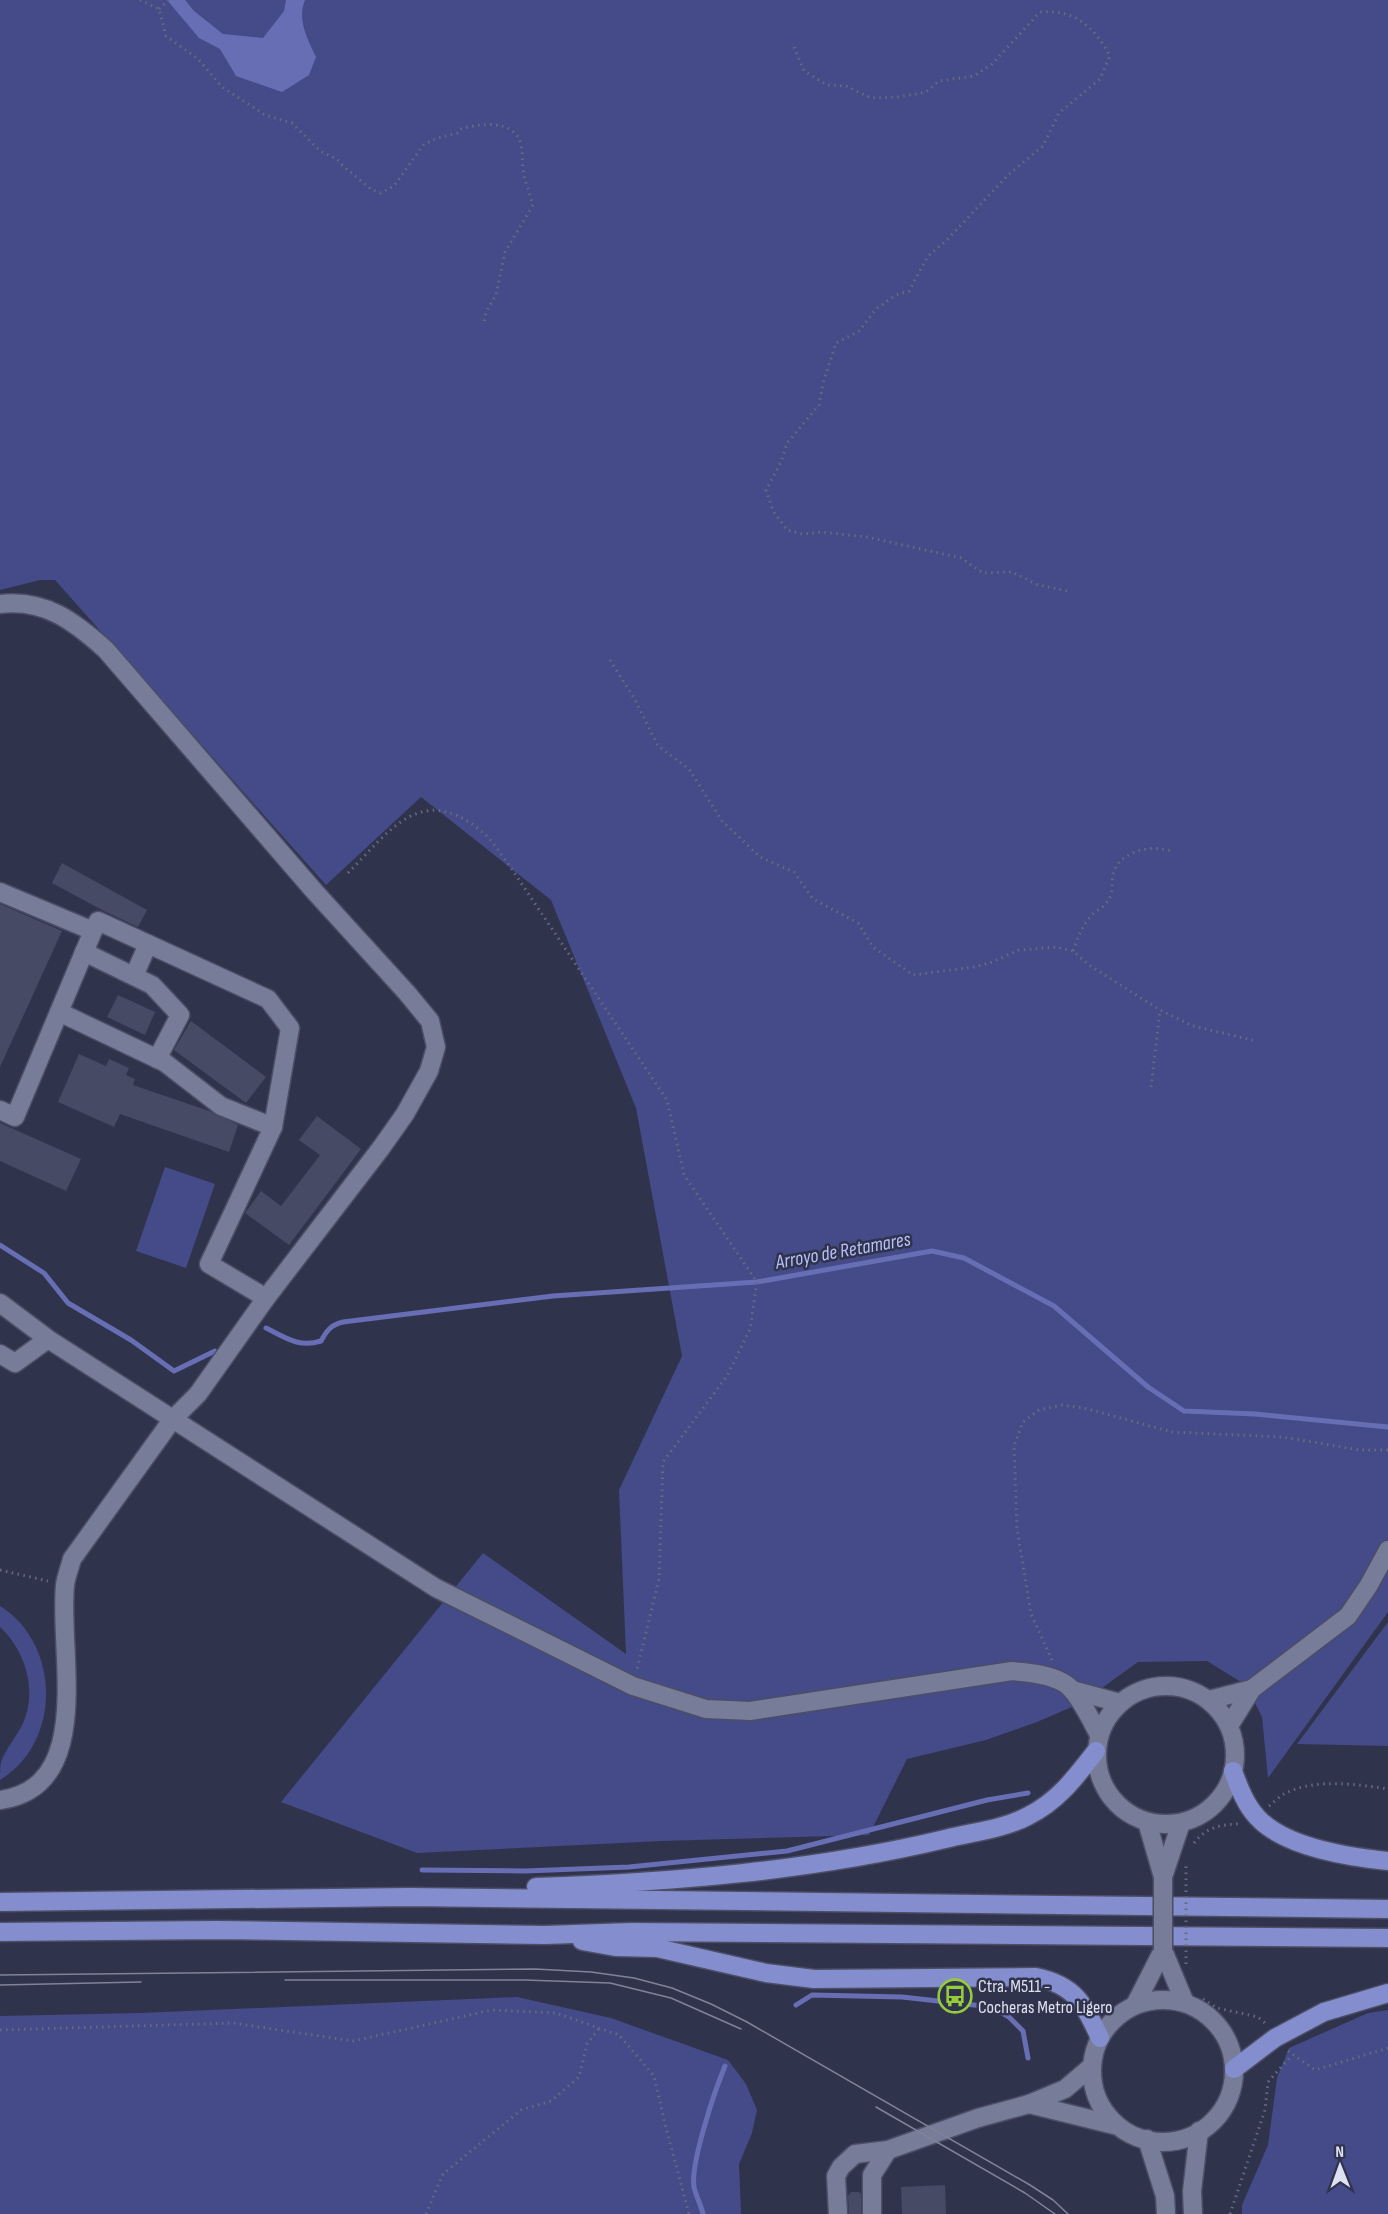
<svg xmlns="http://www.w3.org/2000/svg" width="1388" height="2214" viewBox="0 0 1388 2214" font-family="'Sofia Sans Condensed',sans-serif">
<rect width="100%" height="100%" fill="#30334c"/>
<!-- green -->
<g fill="#454a88">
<polygon points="0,0 1388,0 1388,1612 1268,1778 1262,1717 1246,1685 1207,1661 1138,1662 1081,1703 1037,1722 986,1740 907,1759 869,1835 662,1841 417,1853 281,1802 483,1553 626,1654 619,1490 682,1356 636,1108 551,900 421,797 326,885 55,580 40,580 0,590"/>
<polygon points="165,1167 215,1184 186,1268 136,1251"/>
<path d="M0,1606C61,1644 62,1743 0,1780C0,1775 0,1767 1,1762C6,1748 18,1735 24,1721C37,1689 25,1650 0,1627Z"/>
<polygon points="1388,1622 1388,1746 1297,1744"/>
<polygon points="517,1997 611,2018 728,2060 746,2084 757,2110 752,2133 739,2164 741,2214 0,2214 0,2016 140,2013"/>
<polygon points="1388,2010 1388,2214 1242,2214 1242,2205 1268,2145 1277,2078 1289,2048 1368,2013"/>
</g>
<!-- water -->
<path fill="#676eb4" d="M167,0H185L194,11L223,34L263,38L284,11L286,0H305C297,20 307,38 316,57L309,75L282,92L236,76L220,49L199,38Z"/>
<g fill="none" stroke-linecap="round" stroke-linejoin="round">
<!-- stream -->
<g stroke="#676eb4" stroke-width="5">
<polyline points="0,1245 44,1273 68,1303 131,1340 174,1371 215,1351"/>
<path d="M266,1328C286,1338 299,1348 321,1341C327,1330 331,1325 343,1322L553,1296L757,1282L932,1251L964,1258L1054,1306L1148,1387L1184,1411L1255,1414L1388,1427"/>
<polyline points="422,1870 525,1871 629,1867 787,1851 987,1800 1028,1793"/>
<polyline points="796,2005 812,1995 902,1997 992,2007 1009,2017 1023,2031 1028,2058"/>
<path d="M703,2214C701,2205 696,2196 694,2187C690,2164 715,2090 725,2066"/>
</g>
</g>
<!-- building -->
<g fill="#464a65">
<polygon points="62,863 147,910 138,927 104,911 52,883"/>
<polygon points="0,904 62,931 0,1067"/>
<polygon points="118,995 155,1012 145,1035 107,1017"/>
<polygon points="191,1021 266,1077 246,1103 174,1050"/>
<polygon points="79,1054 106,1066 109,1059 129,1068 126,1075 135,1079 133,1085 209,1111 238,1125 229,1152 120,1114 114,1127 58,1102"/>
<polygon points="317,1116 361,1149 289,1245 245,1213 261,1191 281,1206 320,1155 299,1140"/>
<polygon points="0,1123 81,1159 66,1191 0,1161"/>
<polygon points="945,2185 946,2214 902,2214 901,2187"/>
<polygon points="851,2192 859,2192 861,2194 861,2214 849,2214 848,2196"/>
</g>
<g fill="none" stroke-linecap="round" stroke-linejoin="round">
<defs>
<g id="minor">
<path d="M0,604C45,599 74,621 106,650L315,892L407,993L430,1021L436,1047L429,1071L405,1114L381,1148L266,1298L198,1394L172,1420L72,1559C70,1567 66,1577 65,1585C58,1652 96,1787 0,1800"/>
<polyline points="0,892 93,931 15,1117 0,1110"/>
<polyline points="84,952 152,985 180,1015 157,1059"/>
<polyline points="134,976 148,944"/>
<polyline points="59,1012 164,1062 221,1106 273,1127 290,1028 268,999 98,921 93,931"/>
<polyline points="266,1298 209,1264 273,1127"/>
<path d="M0,1303L48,1339L436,1588L633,1686L706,1709L750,1711L1012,1671C1029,1673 1049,1674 1064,1683C1078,1691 1091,1720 1099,1735"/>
<polyline points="0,1354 15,1363 48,1339"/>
<circle cx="1166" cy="1755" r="69"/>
<polyline points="1072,1690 1120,1703"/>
<polyline points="1209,1700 1252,1689"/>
<polyline points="1229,1726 1252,1689 1348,1616 1369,1585 1388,1550"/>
<polyline points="1147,1822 1163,1877"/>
<polyline points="1163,1877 1181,1823"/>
<polyline points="1163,1950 1185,2003"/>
<circle cx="1163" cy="2071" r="71"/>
<polyline points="1135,2005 1163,1950"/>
<polyline points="1029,2104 1114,2125"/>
<polyline points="1147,2139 1165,2196 1166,2214"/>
<polyline points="838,2214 836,2176 841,2167 855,2154 888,2150 978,2118 1029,2104 1065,2089 1092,2066"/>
<polyline points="872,2214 872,2175 888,2150"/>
<polyline points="1193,2214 1192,2191 1199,2131"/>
</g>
<g id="highway">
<path d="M1233,1771C1239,1787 1245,1804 1257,1817C1284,1847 1349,1857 1388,1861"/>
<path d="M536,1887C673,1882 811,1871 945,1839C972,1832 1004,1829 1028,1816C1058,1801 1076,1777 1096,1751"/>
<polyline points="0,1902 409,1897 1388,1909"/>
<polyline points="0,1932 216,1930 545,1935 631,1932 1388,1938"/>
<path d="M582,1941L615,1947L657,1948L766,1973L814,1979L1036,1977C1075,1985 1084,2004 1100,2038"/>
<polyline points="1234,2069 1275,2038 1324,2012 1388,1993"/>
</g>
</defs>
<!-- minor casing -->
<use href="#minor" stroke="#4b4e64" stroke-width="21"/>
<!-- highway casing -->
<use href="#highway" stroke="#4b4e64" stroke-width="21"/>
<!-- path -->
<g stroke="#676a80" stroke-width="3" stroke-dasharray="1.5 4.5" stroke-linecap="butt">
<path d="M140,0L159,9L166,36L198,59L222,87L265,115L292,123L320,151L337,159L343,166L371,189L381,193L394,186L424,144L438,138L458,133L461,129C480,123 516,119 521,145C523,153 522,161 523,169C524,181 530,193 533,205L505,252L496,295L486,312L484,322"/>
<polyline points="159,9 169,0"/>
<path d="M794,47L804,71L827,85L846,86L871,98L898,97L926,92L939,81L974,76L992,64L1040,12C1075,9 1094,27 1110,56L1100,79L1059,113L1043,146L1008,175L947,240L928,256L909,291L896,295L876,309L859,331L836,343L823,383L819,405L787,443L781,462L766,490L773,511L787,530L802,534L822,532L867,537L961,558L983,573L1012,572L1038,585L1071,592"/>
<polyline points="610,660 634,698 658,746 689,769 722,821 760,857 794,872 813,899 858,923 873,947 913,975 974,967 990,963 1019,950 1057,947 1073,951 1089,965 1160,1010 1193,1026 1256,1041"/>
<path d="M348,873C389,832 420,782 480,830C491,838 499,852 507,862L667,1100L684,1175L757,1282L750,1329L727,1376L663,1462L659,1579L637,1669"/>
<path d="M1073,951C1078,937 1082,925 1093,914C1097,910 1104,907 1107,902C1114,894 1111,884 1113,875C1118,851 1152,844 1171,851"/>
<polyline points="1151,1087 1160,1010"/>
<polyline points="0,1570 48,1581"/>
<polyline points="1052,1660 1031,1614 1017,1528 1014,1446 1023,1422 1039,1410 1062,1405 1084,1408 1172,1432 1282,1437 1360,1450 1388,1450"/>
<path d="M1269,1806C1274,1802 1279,1797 1284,1794C1314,1778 1356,1784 1388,1789"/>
<path d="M1194,1843C1206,1827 1222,1824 1241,1824"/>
<polyline points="1186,1880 1186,1866"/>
<polyline points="1203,1999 1217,2008 1258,2017 1265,2023"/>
<polyline points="0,2030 233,2023 353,2041 492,2010 556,2013 619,2035 654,2076 665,2124 689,2214"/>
<polyline points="1288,2051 1315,2070 1388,2048"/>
<polyline points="426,2214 443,2174 521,2110 551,2101 579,2077 587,2044 600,2027"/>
<polyline points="1230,2214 1265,2110 1268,2082 1292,2055"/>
</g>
<!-- minor -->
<use href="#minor" stroke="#777c99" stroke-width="18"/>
<!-- highway -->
<use href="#highway" stroke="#848dce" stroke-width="18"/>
<!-- tram -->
<g stroke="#808398" stroke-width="1.5">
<polyline points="0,1975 535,1969 591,1972 634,1978 672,1988 711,2004 747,2022 1030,2185 1053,2200 1068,2214"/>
<polyline points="285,1980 525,1980 610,1983 671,1998 741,2029"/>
<polyline points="0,1985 141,1982"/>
<polyline points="876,2107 1025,2193 1055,2214"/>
</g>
<defs>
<polyline id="minor-bridge" points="1163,1950 1163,1877"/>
</defs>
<!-- minor-bridge casing -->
<use href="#minor-bridge" stroke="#4b4e64" stroke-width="21" stroke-linecap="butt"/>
<!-- path-bridge -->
<polyline stroke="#676a80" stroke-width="3" stroke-dasharray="1.5 4.5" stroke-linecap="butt" points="1186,1964 1186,1880"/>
<!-- minor-bridge -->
<use href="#minor-bridge" stroke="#777c99" stroke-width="18"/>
</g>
<!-- icons -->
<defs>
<symbol id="bus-ring" viewBox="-11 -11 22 22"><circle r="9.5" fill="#30334c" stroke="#96cc39" stroke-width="1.5"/><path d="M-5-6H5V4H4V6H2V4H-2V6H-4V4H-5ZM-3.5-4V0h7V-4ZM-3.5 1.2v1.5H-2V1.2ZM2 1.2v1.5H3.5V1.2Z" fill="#96cc39"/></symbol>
</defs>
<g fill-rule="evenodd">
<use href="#bus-ring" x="936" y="1977" width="38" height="38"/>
</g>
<g text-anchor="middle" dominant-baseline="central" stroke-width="5" stroke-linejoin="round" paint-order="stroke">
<!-- poi labels -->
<g font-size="18" fill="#dee1f1" stroke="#30334c" text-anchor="start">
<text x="978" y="1986">Ctra. M511 -<tspan x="978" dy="21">Cocheras Metro Ligero</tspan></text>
</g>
<!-- water labels -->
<g font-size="20" font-style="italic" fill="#b7c0fa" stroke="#30334c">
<text transform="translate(843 1251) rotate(-10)">Arroyo de Retamares</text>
</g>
</g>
<!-- north arrow -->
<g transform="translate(1340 2166) rotate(359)" stroke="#30334c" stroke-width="4.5" paint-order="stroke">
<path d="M0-4.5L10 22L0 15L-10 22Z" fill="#dee1f1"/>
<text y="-9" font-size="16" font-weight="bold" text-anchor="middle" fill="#dee1f1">N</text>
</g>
</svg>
